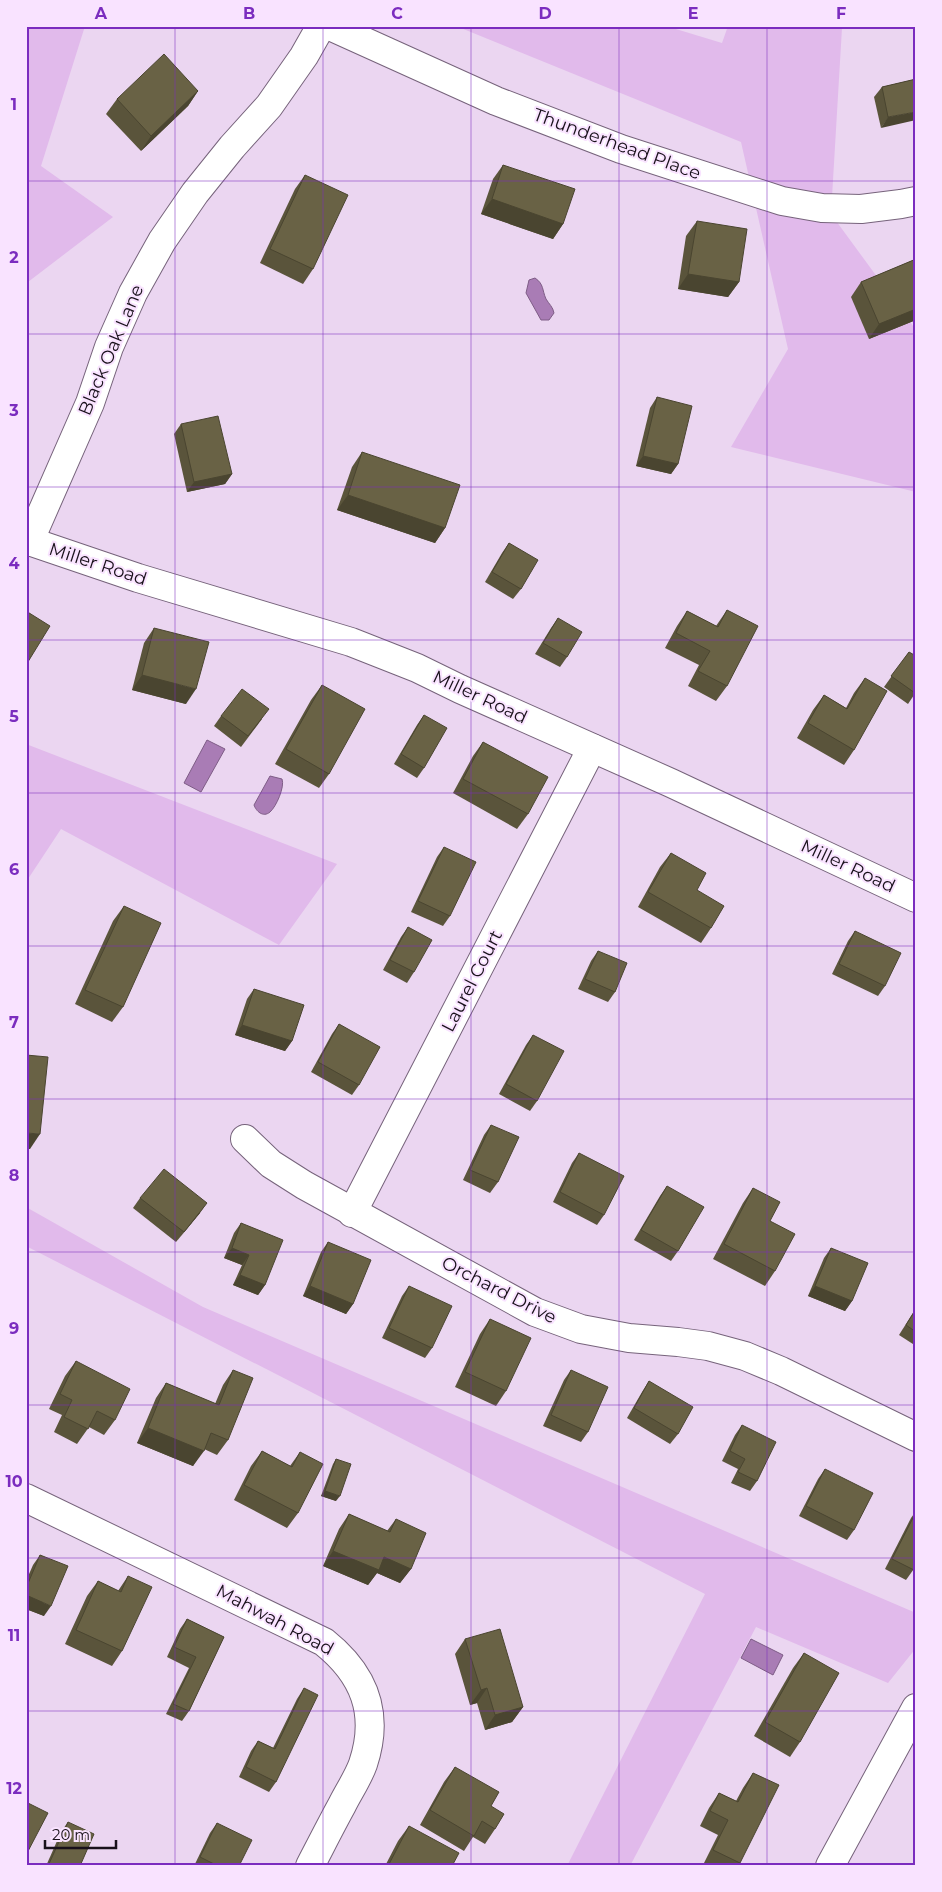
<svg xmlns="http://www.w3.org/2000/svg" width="942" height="1892" viewBox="0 0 942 1892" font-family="Montserrat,sans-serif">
<rect width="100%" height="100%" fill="#ebd6f1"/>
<!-- green -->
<g fill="#e1baeb">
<polygon points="26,26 85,26 41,166 113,217 28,282 26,280"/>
<polygon points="456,26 666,26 722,43 728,26 857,26 842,28 831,214 916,330 916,492 731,447 788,349 741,142"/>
<polygon points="26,744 337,864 279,945 61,829 26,882"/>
<polygon points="26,1207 203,1307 916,1613 916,1648 888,1683 756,1627 630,1866 567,1866 705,1594 26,1246"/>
</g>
<!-- water -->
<g fill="#a97cb5" stroke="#7e5c86">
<path d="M535,278C544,284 542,290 546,299C549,304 553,307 554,313L549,320H541L526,293L529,280Z"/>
<polygon points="207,740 225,749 201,792 184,783"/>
<path d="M270,776L282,779C285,787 276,807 270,812C263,818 256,811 254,805Z"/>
<polygon points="751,1639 783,1655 773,1675 741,1658"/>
</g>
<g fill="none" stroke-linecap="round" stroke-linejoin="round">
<defs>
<g id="minor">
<polyline points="330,26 496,101 621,149 782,201 822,208 861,209 901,204 916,201"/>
<polyline points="26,540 138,578 351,642 417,668 460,689 671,783 916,898"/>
<polyline points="29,542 90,403 109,347 133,293 162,241 195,193 232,147 269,106 304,56 321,26"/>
<polyline points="245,1139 271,1164 304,1185 535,1312 581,1329 629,1338 678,1342 708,1346 745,1356 781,1371 916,1437"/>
<polyline points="352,1213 592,748"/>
<path d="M26,1498L324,1642C364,1674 380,1713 363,1764C358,1778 349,1791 342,1805C331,1825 321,1845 310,1866"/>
<polyline points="830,1866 916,1708"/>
</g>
</defs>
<!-- minor casing -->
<use href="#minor" stroke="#76637b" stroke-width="30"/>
<!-- minor -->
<use href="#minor" stroke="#fff" stroke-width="28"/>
</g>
<!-- wall -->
<g fill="#5a543b">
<polygon points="916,79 881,128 874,97 882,87"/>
<polygon points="198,91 188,106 141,151 106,114 117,99"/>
<polygon points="503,165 563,224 553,239 481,214 493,179"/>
<polygon points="305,175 313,269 303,284 260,263 295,189"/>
<polygon points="697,221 739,282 728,297 678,289 686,236"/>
<polygon points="916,259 916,320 869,339 851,297 861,282"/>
<polygon points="657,397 678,464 671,474 636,466 650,408"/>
<polygon points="181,424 232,474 225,484 187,492 174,434"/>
<polygon points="362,452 445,528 435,543 337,510 352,467"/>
<polygon points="509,543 521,589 513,599 485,582 502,553"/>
<polygon points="727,610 727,686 716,701 688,686 699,665 665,648 677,626 687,611 716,626"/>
<polygon points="558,618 567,657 560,667 535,654 551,628"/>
<polygon points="154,628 186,704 132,690 144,643"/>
<polygon points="909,652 916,692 908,704 884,687"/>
<polygon points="865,678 854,750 844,765 797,738 813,710 824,695 846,708 854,693"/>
<polygon points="322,685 329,774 319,788 275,764 311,700"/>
<polygon points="424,715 424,768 417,778 394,764 417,725"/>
<polygon points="221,716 262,719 241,747 214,726"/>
<polygon points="483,742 528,814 517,829 453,793 473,756"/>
<polygon points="444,847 450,916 443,926 411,912 437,857"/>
<polygon points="671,853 697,890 711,928 701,943 638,907 660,867"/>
<polygon points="124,906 123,1007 112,1022 75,1004 113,921"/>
<polygon points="408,927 414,972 407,983 383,970 401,937"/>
<polygon points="855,931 885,986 878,996 832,974 848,941"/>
<polygon points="598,951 615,992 608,1002 578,989 591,961"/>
<polygon points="254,989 292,1041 285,1051 235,1035 247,999"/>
<polygon points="339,1024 359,1085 352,1095 311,1072 332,1034"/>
<polygon points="533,1035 537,1101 530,1111 499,1094 526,1045"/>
<polygon points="491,1125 498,1182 490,1193 463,1180 484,1135"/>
<polygon points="579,1153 604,1215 597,1225 553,1202 572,1163"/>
<polygon points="667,1186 678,1251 671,1261 634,1240 660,1196"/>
<polygon points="753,1188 770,1221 775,1271 765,1286 713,1259 743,1203"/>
<polygon points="140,1198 200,1213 176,1242 133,1208"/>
<polygon points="241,1223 265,1285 258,1295 233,1285 242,1265 224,1258 234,1233"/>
<polygon points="328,1242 353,1304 346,1314 303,1296 321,1252"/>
<polygon points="831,1248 852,1301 845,1311 808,1296 824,1258"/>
<polygon points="409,1286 432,1348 425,1358 382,1338 402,1296"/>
<polygon points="916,1308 916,1346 899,1335"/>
<polygon points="490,1319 506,1391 496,1406 455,1387 480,1334"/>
<polygon points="76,1361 115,1420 104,1435 89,1427 77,1444 54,1432 62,1415 49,1409 65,1376"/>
<polygon points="233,1370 228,1440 217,1455 204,1449 193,1466 137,1443 156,1398 166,1383 215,1404 223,1385"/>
<polygon points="571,1370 588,1432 581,1442 543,1426 564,1380"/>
<polygon points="649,1381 678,1434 670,1444 627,1418 642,1392"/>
<polygon points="742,1425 757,1481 750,1491 731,1483 738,1469 722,1461 735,1435"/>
<polygon points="262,1451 290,1466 300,1452 298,1513 287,1528 234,1500 251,1466"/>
<polygon points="336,1459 336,1501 321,1496 333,1464"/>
<polygon points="825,1469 854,1530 847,1540 799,1516 818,1479"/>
<polygon points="916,1511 916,1566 906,1580 885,1569 911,1518"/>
<polygon points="349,1514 387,1531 396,1519 411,1569 400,1583 377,1573 368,1585 323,1566 339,1529"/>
<polygon points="40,1555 44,1616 26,1609 26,1581 33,1565"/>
<polygon points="128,1576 122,1651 112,1666 65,1644 87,1596 98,1581 118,1591"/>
<polygon points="187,1619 224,1637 189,1711 182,1721 166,1714 189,1668 167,1657 180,1629"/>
<polygon points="465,1639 523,1707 512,1722 485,1730 477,1703 470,1705 455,1654"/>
<polygon points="804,1653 800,1742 790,1757 754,1736 793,1668"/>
<polygon points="304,1688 276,1782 269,1792 239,1777 251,1751 258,1741 273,1748 297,1699"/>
<polygon points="455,1767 491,1806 495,1829 485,1844 473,1837 464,1851 420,1825 444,1782"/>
<polygon points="753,1773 740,1863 738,1866 703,1865 718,1835 700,1826 709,1808 719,1793 736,1801 743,1788"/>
<polygon points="68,1822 80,1866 46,1866 61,1832"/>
<polygon points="217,1823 239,1866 194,1866 210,1833"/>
<polygon points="409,1826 452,1866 385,1866 398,1841"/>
</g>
<!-- shaded-wall -->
<g fill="#4a4530">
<polygon points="198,91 188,106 141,151 151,136"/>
<polygon points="916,112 916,120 881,128 888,117"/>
<polygon points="492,199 563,224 553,239 481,214"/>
<polygon points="688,274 739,282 728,297 678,289"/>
<polygon points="916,309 916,320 869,339 879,324"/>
<polygon points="643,456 678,464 671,474 636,466"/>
<polygon points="232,474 225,484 187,492 194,482"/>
<polygon points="348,495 445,528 435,543 337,510"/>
<polygon points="142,675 196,689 186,704 132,690"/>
<polygon points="242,1025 292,1041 285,1051 235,1035"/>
<polygon points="26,1133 40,1134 30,1149 26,1149"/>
<polygon points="207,1203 200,1213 176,1242 184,1232"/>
<polygon points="232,1248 249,1255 242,1265 224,1258"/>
<polygon points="240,1275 265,1285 258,1295 233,1285"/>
<polygon points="310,1286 353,1304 346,1314 303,1296"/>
<polygon points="815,1286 852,1301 845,1311 808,1296"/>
<polygon points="148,1428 204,1451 193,1466 137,1443"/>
<polygon points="325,1491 340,1496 336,1501 321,1496"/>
<polygon points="333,1551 384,1557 411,1569 400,1583 377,1573 368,1585 323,1566"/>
<polygon points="26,1595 51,1606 44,1616 26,1609"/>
<polygon points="487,1688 477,1703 470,1705 481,1690"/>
<polygon points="523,1707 512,1722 485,1730 495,1715"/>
</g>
<!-- building -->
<g fill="#696245" stroke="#4a4530">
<polygon points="164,54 198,91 151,136 117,99"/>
<polygon points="916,79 916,112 888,117 882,87"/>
<polygon points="503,165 575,189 563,224 492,199"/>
<polygon points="305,175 348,195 313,269 270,249"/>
<polygon points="697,221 747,229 739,282 688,274"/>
<polygon points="916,259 916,309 879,324 861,282"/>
<polygon points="657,397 692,406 678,464 643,456"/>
<polygon points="218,416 232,474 194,482 181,424"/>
<polygon points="362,452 460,485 445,528 348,495"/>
<polygon points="509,543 538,560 521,589 492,572"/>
<polygon points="727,610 758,626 727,686 698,671 710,651 676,633 687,611 718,627"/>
<polygon points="26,611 50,626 26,665"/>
<polygon points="558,618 582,632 567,657 543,643"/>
<polygon points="154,628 209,642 196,689 142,675"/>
<polygon points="909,652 916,656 916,692 915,693 891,676"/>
<polygon points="865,678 887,691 854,750 808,723 824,695 847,709"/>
<polygon points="322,685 365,709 329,774 286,749"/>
<polygon points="242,689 269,709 248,736 221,716"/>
<polygon points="424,715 447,728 424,768 401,754"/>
<polygon points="483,742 548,777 528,814 463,779"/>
<polygon points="444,847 476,862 450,916 418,901"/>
<polygon points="671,853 706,873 697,890 724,906 711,928 648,892"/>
<polygon points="124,906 161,923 123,1007 85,990"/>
<polygon points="408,927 432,940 414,972 390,960"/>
<polygon points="855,931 901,953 885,986 839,964"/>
<polygon points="598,951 627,963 615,992 585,979"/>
<polygon points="254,989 304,1005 292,1041 242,1025"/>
<polygon points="339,1024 380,1047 359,1085 318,1062"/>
<polygon points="533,1035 564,1051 537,1101 506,1084"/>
<polygon points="26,1055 48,1057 40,1134 26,1133"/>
<polygon points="491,1125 519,1137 498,1182 470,1170"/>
<polygon points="579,1153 624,1176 604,1215 560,1192"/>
<polygon points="164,1169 207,1203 184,1232 140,1198"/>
<polygon points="667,1186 704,1207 678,1251 641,1230"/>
<polygon points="753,1188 780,1202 770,1221 795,1234 775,1271 724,1244"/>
<polygon points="241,1223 283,1240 265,1285 240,1275 249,1255 232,1248"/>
<polygon points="328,1242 371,1260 353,1304 310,1286"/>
<polygon points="831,1248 868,1263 852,1301 815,1286"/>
<polygon points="409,1286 452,1306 432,1348 389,1328"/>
<polygon points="916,1309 916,1332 906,1325"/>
<polygon points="490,1319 531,1338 506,1391 465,1372"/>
<polygon points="76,1361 130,1389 115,1420 97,1411 88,1429 64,1417 72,1400 60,1394"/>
<polygon points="233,1370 253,1378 228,1440 211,1433 204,1451 148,1428 166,1383 219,1405"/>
<polygon points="571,1370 608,1387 588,1432 551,1415"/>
<polygon points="649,1381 693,1407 678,1434 634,1408"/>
<polygon points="742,1425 776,1442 757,1481 738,1472 745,1459 730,1451"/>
<polygon points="262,1451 292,1467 300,1452 323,1464 298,1513 244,1485"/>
<polygon points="336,1459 351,1464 340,1496 325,1491"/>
<polygon points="825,1469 873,1493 854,1530 806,1506"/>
<polygon points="916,1512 916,1566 914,1570 892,1559"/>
<polygon points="349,1514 390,1532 396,1519 426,1533 411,1569 384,1557 379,1570 333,1551"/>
<polygon points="40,1555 68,1566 51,1606 26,1595 26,1588"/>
<polygon points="128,1576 152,1587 122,1651 76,1630 98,1581 121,1592"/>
<polygon points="187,1619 224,1637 189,1711 173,1704 196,1657 174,1647"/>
<polygon points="500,1629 523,1707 495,1715 487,1688 481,1690 465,1639"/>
<polygon points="804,1653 839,1673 800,1742 765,1722"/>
<polygon points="304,1688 318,1695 276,1782 246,1767 258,1741 275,1749"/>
<polygon points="455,1767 499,1792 491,1806 504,1814 495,1829 482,1821 474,1836 430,1810"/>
<polygon points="753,1773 779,1785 740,1863 713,1850 728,1820 710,1811 719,1793 738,1802"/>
<polygon points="26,1802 48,1813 26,1855"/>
<polygon points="68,1822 94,1834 80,1866 48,1866"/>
<polygon points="217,1823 252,1840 239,1866 218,1866 200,1857"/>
<polygon points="409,1826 459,1853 452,1866 388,1866"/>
</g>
<!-- grid -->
<path fill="none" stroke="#7b2cbf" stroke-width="1" stroke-opacity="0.55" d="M175,26V1866M323,26V1866M471,26V1866M619,26V1866M767,26V1866M26,181H916M26,334H916M26,487H916M26,640H916M26,793H916M26,946H916M26,1099H916M26,1252H916M26,1405H916M26,1558H916M26,1711H916"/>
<g text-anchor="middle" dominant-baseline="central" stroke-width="4" stroke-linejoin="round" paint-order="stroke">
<!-- street labels -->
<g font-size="18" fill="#18101a" stroke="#f9e3ff">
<text transform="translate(617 144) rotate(20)">Thunderhead Place</text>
<text transform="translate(111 350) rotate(-67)">Black Oak Lane</text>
<text transform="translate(98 564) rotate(18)">Miller Road</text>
<text transform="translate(480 697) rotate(25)">Miller Road</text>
<text transform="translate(848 866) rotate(25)">Miller Road</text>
<text transform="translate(472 981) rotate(-63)">Laurel Court</text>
<text transform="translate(499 1290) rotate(27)">Orchard Drive</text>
<text transform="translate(275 1620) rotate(28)">Mahwah Road</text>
</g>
</g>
<!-- border -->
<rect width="942" height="1892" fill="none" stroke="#f9e3ff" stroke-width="55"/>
<!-- scale -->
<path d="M45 1840v8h71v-8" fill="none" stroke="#18101a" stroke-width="2.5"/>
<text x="52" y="1840" font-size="15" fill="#18101a" stroke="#f9e3ff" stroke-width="4" paint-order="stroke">20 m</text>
<rect x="28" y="28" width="886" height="1836" fill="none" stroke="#7b2cbf" stroke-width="2"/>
<g font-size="16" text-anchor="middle" font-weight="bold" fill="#7b2cbf">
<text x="101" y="19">A</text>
<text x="249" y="19">B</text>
<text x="397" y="19">C</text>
<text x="545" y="19">D</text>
<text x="693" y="19">E</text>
<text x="841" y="19">F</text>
<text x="14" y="110">1</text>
<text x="14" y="263">2</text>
<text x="14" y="416">3</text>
<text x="14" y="569">4</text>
<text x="14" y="722">5</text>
<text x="14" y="875">6</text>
<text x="14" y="1028">7</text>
<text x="14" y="1181">8</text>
<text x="14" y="1334">9</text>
<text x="14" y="1487">10</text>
<text x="14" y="1641">11</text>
<text x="14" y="1794">12</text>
</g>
</svg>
